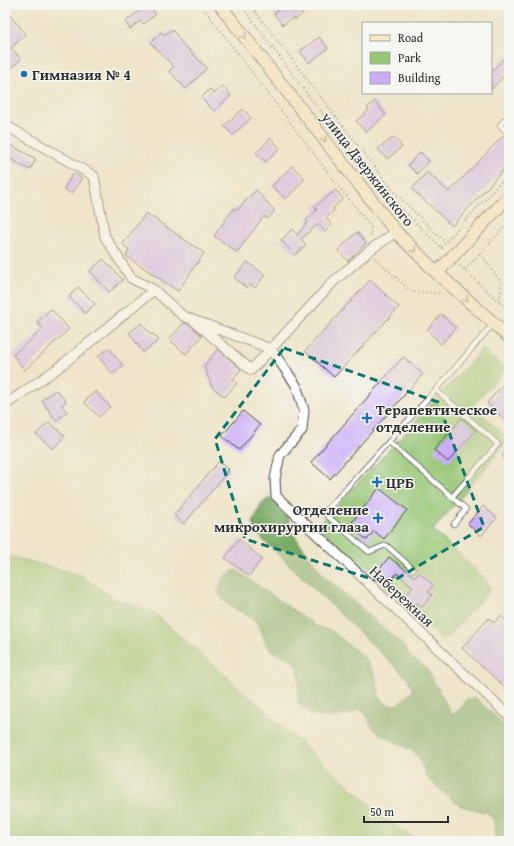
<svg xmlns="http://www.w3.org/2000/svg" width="514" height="846" viewBox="0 0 514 846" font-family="'Gentium Book Plus',serif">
<rect width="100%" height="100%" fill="#f6f6f2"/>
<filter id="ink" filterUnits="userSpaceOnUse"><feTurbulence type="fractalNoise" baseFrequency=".025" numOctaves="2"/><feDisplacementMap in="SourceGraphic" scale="8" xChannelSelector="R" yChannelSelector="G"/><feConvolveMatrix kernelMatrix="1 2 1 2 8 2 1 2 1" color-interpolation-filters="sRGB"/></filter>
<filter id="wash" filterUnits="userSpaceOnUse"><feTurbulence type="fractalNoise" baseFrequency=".012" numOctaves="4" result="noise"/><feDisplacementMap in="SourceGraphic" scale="16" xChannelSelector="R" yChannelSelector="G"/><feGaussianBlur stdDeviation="0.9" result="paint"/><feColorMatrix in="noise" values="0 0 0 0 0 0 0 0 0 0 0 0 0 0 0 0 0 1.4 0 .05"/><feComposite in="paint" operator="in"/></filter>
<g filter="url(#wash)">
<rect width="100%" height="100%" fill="#eee5cb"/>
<!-- green -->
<g fill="#96c573" stroke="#60784f">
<polygon points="482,349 506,369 473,405 509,440 433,530 487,581 490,590 443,641 318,526 458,376"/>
<polygon points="5,555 81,575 112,598 154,613 255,702 268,712 270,716 391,823 418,841 5,841"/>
</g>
<!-- forest -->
<path fill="#78aa65" stroke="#526a48" d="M270,498L280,503L287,511L291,531L324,576L404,646L410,656L427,669L452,715L460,709L465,700L475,697L509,730V841H495L494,821L488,813L460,806L427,778L420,759L413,751L378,733L371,725L367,716L361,709C353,714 346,715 337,716C319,719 310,717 298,703C298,688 304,666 288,658C282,655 273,652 269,648C262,641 264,631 257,623C246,611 229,610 218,593C221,580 222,575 236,570L316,626L332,631L366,659L376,676L379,696L386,704L396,705L413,691L408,679L256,533L253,523L262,503Z"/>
<g id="blocks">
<!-- building -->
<g fill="#caadf9">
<polygon points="147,5 149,5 156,14 143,24 140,21 130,29 125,22"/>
<polygon points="284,5 298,5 304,12 295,20 293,17 283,25 274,14"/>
<polygon points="5,10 26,34 11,48 21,59 5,73"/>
<polygon points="172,29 181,42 207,68 186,89 169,71 174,67 151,43 161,32 165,35"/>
<polygon points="319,37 328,48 309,63 300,51"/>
<polygon points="509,53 509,70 491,90 491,72"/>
<polygon points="223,86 231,95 214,111 201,98 210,89 214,94"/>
<polygon points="375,101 386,115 366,132 356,121 369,110 367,108"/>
<polygon points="243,109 251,118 233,135 224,126"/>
<polygon points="503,136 509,142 509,164 452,226 412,189 427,172 449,192"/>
<polygon points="394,137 402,147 387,159 378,149"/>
<polygon points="271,138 280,149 266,162 256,153"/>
<polygon points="5,142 36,159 30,170 5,156"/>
<polygon points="420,152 429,161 417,174 408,165"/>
<polygon points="292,166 305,179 286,199 272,186"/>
<polygon points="73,173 82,178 72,194 64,189"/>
<polygon points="256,190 275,211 267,219 264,216 237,252 214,236 234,208 237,210 239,207 240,207"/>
<polygon points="336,190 343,199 333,208 334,210 326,218 332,225 325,232 318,224 301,239 306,245 295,255 281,240 292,229 297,235 308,222 306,220 317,210 314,207"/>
<polygon points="146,213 204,253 178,291 126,256 129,250 123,244"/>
<polygon points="357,232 366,243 348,261 338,250"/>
<polygon points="103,259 123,280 109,292 90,271"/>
<polygon points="247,262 265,275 255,288 250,284 247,288 234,278"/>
<polygon points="370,280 399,307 334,377 305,351"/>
<polygon points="78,287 95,304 85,313 69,297"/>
<polygon points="51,309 69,329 25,370 13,355 43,329 37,322"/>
<polygon points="441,314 456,328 441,344 427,330"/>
<polygon points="141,323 151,335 153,334 159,340 143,352 129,333"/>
<polygon points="184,323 189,324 202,336 186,354 169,339"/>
<polygon points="109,348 123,366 112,374 98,356"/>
<polygon points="218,349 241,369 232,380 237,383 225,397 212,387 204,366"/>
<polygon points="403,357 423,374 330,479 311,462"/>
<polygon points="509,378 509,424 487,403"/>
<polygon points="56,390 66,401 62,405 67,412 56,421 42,400"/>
<polygon points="95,391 110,407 99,417 84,402"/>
<polygon points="243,411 260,425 239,450 222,436"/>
<polygon points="462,418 476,430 448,462 434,450"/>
<polygon points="49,422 65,436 53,449 36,434"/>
<polygon points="219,461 229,470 184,524 174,515"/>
<polygon points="379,488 407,510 384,539 374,531 367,540 349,526"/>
<polygon points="483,506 497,518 481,536 468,524"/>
<polygon points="239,539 262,559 249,576 225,558"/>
<polygon points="389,557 415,577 419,573 433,585 428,592 432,595 422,607 417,603 416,605 405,596 413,587 397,573 387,586 374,576"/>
<polygon points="501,616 509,623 509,691 462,648 489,618 494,623"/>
</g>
</g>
</g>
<g filter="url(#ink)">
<use href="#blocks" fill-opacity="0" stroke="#484743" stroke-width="1"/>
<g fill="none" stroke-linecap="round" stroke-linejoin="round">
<defs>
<g id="lane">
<polyline points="509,115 500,125 509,134"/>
<polyline points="436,390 498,444 452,497"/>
<polyline points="389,442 466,509 454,524"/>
<polyline points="509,451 505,455 509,458"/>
<polyline points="413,569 386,545 369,552 324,513 442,383 493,324"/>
</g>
<g id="street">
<polyline points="5,125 94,176 105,237 131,278 154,290"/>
<polyline points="193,320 251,370 271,349 296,385 304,410 302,430 280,455 275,479 276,496 509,716"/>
<polyline points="5,405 58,368 154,290 183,316 271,349 333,282 370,250 396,232"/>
</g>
<g id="secondary">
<polyline points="220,5 396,232 437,273 509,337"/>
<polyline points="437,273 509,196"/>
</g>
</defs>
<!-- lane casing -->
<use href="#lane" stroke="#484743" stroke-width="6"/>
<!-- street casing -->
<use href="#street" stroke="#484743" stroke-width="11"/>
<!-- secondary casing -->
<use href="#secondary" stroke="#484743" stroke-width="14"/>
<!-- path -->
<g stroke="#484743" stroke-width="2" stroke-dasharray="1 3" stroke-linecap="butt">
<polyline points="201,5 336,183 371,227 371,237"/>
<polyline points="241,5 298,82 356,157 390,198 444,250"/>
<polyline points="250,5 394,192 445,242"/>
<polyline points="441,247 509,173"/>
<polyline points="480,253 501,283 500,303"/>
<polyline points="375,258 412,292 442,293"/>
<polyline points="460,266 509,311"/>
<polyline points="465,270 509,222"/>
</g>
<!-- lane -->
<use href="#lane" stroke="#fff" stroke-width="4.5"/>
<!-- street -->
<use href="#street" stroke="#fff" stroke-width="9"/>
<!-- secondary -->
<use href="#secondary" stroke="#f8e8c3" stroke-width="12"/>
</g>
<!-- one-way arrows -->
<defs><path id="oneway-chevron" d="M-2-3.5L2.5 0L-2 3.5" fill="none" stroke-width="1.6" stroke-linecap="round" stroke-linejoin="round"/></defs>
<g stroke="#928a77">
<use href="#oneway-chevron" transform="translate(244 36) rotate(52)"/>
<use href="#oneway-chevron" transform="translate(324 139) rotate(52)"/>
<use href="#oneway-chevron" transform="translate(414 250) rotate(45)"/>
<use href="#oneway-chevron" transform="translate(466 299) rotate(42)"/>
</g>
</g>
<!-- marked area -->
<path d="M0 0H514V846H0ZM284,348L438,402L484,527L388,584L245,539L215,439Z" fill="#eee5cb" fill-opacity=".55" fill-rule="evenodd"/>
<path fill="none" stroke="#0f766e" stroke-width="3" stroke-dasharray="8 5" stroke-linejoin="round" d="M284,348L438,402L484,527L388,584L245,539L215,439Z"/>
<!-- markers -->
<g fill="#1f6fb2" stroke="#f6f6f2" stroke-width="1.5">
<circle cx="24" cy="74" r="4"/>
<path d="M365 412h4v4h4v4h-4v4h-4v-4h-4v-4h4z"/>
<path d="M375 476h4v4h4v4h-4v4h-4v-4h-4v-4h4z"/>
<path d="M376 512h4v4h4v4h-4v4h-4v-4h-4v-4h4z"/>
</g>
<g text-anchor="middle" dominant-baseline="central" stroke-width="3" stroke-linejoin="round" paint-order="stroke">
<!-- poi labels -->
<g font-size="15" font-weight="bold" fill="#2b2b2b" stroke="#f6f6f2" text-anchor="start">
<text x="32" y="74">Гимназия № 4</text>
<text x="376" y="409">Терапевтическое<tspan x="376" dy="17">отделение</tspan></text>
<text x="386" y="482">ЦРБ</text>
<text x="369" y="509" text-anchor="end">Отделение<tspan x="369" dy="17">микрохирургии глаза</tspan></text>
</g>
<!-- street labels -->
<g font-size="15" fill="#2b2b2b" stroke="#f6f6f2">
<text transform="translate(368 169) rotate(52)">улица Дзержинского</text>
<text transform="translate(402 596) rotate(43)">Набережная</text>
</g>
</g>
<!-- margin -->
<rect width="514" height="846" fill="none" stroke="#f6f6f2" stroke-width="20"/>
<!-- legend -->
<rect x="362" y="22" width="130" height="72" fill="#f6f6f2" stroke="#a5a5a2"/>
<rect x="370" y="35" width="20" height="6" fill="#f8e8c3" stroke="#a5a5a2"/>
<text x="398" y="42" font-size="12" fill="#2b2b2b">Road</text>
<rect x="370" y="52" width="20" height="12" fill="#96c573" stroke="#a5a5a2"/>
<text x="398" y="62" font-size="12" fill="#2b2b2b">Park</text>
<rect x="370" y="72" width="20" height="12" fill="#caadf9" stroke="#a5a5a2"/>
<text x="398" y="82" font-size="12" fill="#2b2b2b">Building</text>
<!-- scale -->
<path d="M364 816v6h84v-6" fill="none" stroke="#2b2b2b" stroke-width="2"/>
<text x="370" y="816" font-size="12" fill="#2b2b2b" stroke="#f6f6f2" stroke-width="3" paint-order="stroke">50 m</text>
</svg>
